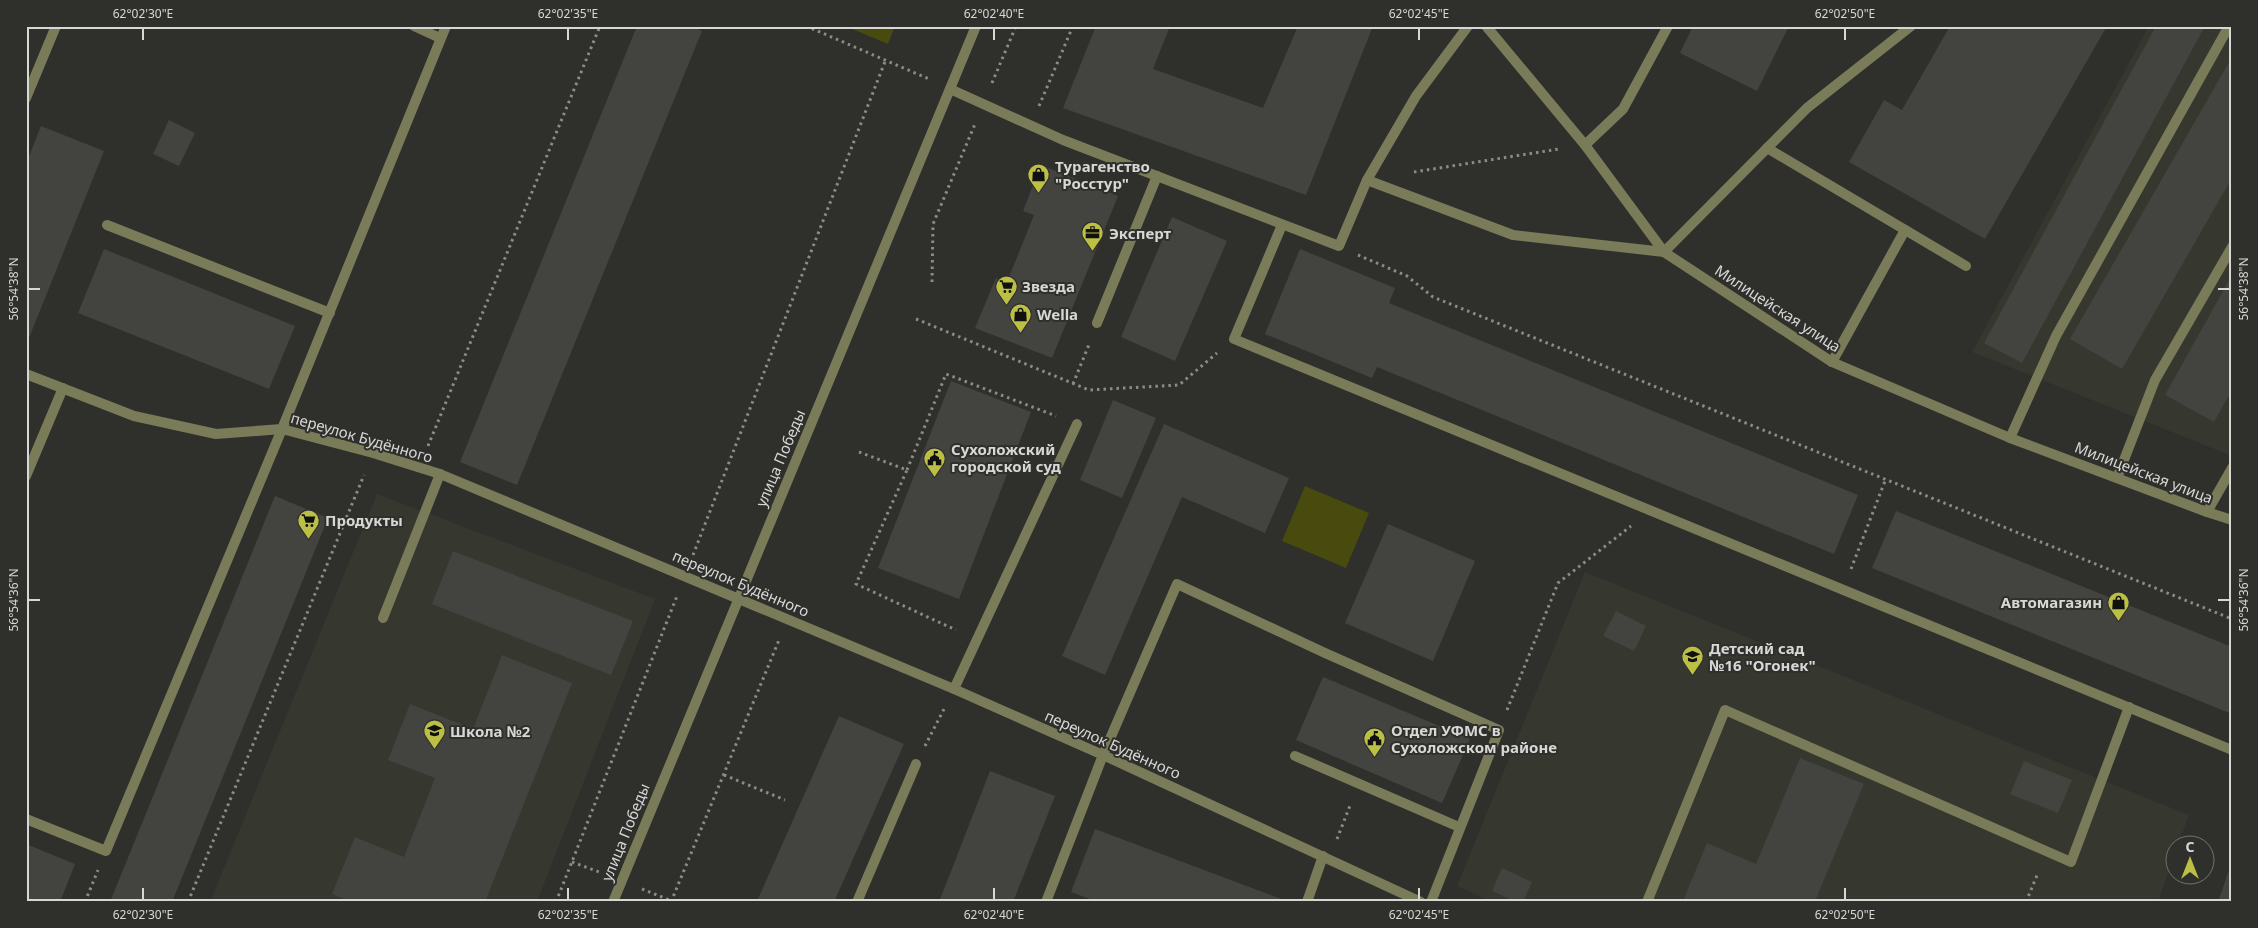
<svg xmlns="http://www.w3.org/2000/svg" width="2258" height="928" viewBox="0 0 2258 928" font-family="'Noto Sans',sans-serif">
<rect width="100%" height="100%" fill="#2f2f2c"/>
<!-- built -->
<g fill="#36372e">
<polygon points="2149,26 2232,26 2232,456 1972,352"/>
<polygon points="377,494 655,599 537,902 210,902"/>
<polygon points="1585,572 2189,815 2178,845 2176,846 2175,853 2158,902 1492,902 1457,886"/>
</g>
<!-- green -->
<g fill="#484a0e">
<polygon points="845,26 895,26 888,44"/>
<polygon points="1305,486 1369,513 1346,568 1282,541"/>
</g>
<!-- building -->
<g fill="#434340">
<polygon points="637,26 691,26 702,31 517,485 460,462"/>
<polygon points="1096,26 1170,26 1153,69 1263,108 1298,26 1373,26 1306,195 1063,108"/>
<polygon points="1693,26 1789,26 1757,91 1680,53"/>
<polygon points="1950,26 2107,26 1985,239 1849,162 1884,100 1902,110"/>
<polygon points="2156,26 2205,26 2022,363 1984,343"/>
<polygon points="2232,57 2232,178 2122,369 2070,339"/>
<polygon points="169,120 195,133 179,166 153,154"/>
<polygon points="41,126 104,151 29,338 26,337 26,164"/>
<polygon points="1041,165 1118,196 1052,358 975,328 996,278 1007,282 1034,215 1023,211"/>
<polygon points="1172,217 1227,241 1175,361 1121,337"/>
<polygon points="104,249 295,326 269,389 78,313"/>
<polygon points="1300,249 1395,288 1389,303 1858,495 1834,554 1377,367 1372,378 1265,334"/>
<polygon points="2232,275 2232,390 2214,422 2165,395"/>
<polygon points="951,381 1031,412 959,599 878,568"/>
<polygon points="1113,400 1156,418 1122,498 1080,480"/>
<polygon points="1164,424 1289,478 1265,533 1182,497 1105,675 1062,656"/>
<polygon points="275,496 328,518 172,902 110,902"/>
<polygon points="1896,511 2232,647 2232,714 1872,568"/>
<polygon points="1388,524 1475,561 1433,661 1345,623"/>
<polygon points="453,551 633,621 611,675 432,604"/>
<polygon points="1616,611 1646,626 1634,651 1603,636"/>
<polygon points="502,655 572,683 485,902 351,902 332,894 355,837 404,857 435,778 388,760 410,704 473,729"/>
<polygon points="1323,677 1470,739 1442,803 1296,740"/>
<polygon points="839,716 904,744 834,902 764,902 758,899"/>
<polygon points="1800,758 1864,784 1816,899 1822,902 1683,901 1707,843 1756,864"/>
<polygon points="2024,761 2072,780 2058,813 2010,794"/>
<polygon points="990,771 1055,796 1013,902 939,902"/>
<polygon points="1095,829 1284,900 1284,902 1098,902 1071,892"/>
<polygon points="26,844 75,864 60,902 26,902"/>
<polygon points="2231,864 2232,902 2218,902"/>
<polygon points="1502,868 1532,882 1523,902 1517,902 1492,891"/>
</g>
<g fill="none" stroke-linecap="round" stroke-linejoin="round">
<!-- path -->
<g stroke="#8b8b89" stroke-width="3" stroke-dasharray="2.5 4" stroke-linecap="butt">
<polyline points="806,26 929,79"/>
<polyline points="992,83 1016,26"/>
<polyline points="1039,106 1073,26"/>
<polyline points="1414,172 1559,149"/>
<polyline points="1358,255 1407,276 1433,297 2232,619"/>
<polyline points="932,282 933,224 975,124"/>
<polyline points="916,319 1089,390 1179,385 1217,353"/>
<polyline points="1073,384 1090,342"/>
<polyline points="428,446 600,26"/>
<polyline points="859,452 907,470 856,584 956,630"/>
<polyline points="907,470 946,374 1056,416"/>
<polyline points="693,555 886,59"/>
<polyline points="1851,569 1885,481"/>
<polyline points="1507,710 1558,583 1631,526"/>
<polyline points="925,746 944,709"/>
<polyline points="724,775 785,800"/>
<polyline points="1337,839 1351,803"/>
<polyline points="572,862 602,873"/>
<polyline points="642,889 672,901"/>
<polyline points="85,902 98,870"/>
<polyline points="188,902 364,475"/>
<polyline points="556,902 677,596"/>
<polyline points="671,902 779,640"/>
<polyline points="2026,902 2038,873"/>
</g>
<!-- lane -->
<g stroke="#797b59" stroke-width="10">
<polyline points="414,26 440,38"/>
<polyline points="950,89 1063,140 1339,246 1367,180 1416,96 1468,26"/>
<polyline points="26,98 56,26"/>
<polyline points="1585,145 1623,109 1668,26"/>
<polyline points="1767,148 1966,266"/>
<polyline points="1367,180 1513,235 1664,252 1807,108 1911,26"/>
<polyline points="107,225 330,313"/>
<polyline points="1282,225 1234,339 2232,750"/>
<polyline points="1097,323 1157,176"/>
<polyline points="1832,362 1905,230"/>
<polyline points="2010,438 2056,336 2229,26"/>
<polyline points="26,476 63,388"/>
<polyline points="2117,478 2155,380 2232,247"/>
<polyline points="2207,512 2232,468"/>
<polyline points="383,618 440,474"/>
<polyline points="954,689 1077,424"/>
<polyline points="1295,756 1459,827"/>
<polyline points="26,819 106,851 282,429 446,26"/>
<polyline points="857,902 916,764"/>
<polyline points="1046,902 1103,755 1177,584 1325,653 1499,730 1431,902"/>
<polyline points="1307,902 1323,856"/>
<polyline points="1647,902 1725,710 2071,862 2129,707"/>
</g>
<!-- street -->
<g stroke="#797b59" stroke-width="10">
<polyline points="1486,26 1585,145 1664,252 1832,362 2010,438 2207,512 2232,520"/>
<polyline points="26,374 134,416 216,434 282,429 373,453 440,474 954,689 1103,755 1421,902"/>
<polyline points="613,902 976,26"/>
</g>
</g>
<!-- ticks -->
<path fill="none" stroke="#d7d7d6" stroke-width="2" d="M143,28V40M568,28V40M994,28V40M1419,28V40M1845,28V40M28,289H40M2218,289H2230M28,600H40M2218,600H2230M143,888V900M568,888V900M994,888V900M1419,888V900M1845,888V900"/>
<!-- icons -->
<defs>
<symbol id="shop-pin" viewBox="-11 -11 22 30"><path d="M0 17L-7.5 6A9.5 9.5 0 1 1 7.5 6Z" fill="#bbc044" stroke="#2f2f2c"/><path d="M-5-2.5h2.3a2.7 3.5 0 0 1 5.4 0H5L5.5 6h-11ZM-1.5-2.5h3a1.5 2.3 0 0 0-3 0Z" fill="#111"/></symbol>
<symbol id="office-pin" viewBox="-11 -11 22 30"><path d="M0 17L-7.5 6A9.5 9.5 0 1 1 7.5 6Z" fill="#bbc044" stroke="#2f2f2c"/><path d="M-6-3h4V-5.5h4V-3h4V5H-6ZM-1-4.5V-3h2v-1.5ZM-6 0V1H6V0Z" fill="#111"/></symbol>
<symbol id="supermarket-pin" viewBox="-11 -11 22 30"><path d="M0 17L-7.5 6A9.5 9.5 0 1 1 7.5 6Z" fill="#bbc044" stroke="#2f2f2c"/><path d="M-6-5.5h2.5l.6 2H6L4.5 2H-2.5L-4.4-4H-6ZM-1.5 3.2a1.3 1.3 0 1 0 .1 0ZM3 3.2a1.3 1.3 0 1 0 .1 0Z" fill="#111"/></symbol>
<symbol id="civic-pin" viewBox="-11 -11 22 30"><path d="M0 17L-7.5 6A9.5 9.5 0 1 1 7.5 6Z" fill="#bbc044" stroke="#2f2f2c"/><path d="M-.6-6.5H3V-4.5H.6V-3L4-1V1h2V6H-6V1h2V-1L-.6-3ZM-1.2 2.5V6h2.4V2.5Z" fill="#111"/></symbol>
<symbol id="school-pin" viewBox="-11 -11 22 30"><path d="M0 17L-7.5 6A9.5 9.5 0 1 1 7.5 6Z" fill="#bbc044" stroke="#2f2f2c"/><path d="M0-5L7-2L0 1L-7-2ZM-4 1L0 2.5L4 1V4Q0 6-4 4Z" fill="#111"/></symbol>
</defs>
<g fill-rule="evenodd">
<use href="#shop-pin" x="1026" y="162" width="25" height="34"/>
<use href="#office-pin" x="1080" y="220" width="25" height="34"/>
<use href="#supermarket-pin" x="994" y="274" width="25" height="34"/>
<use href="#shop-pin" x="1008" y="302" width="25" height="34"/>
<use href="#civic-pin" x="922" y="446" width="25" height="34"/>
<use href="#supermarket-pin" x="296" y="508" width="25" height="34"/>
<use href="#shop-pin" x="2106" y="590" width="25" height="34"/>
<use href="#school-pin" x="1680" y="644" width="25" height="34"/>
<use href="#school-pin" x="422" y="718" width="25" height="34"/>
<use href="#civic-pin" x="1362" y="726" width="25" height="34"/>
</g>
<g text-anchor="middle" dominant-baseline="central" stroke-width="4" stroke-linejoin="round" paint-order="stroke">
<!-- poi labels -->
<g font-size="15" font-weight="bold" fill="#d7d7d6" stroke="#2f2f2c" text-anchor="start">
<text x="1055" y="166">Турагенство<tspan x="1055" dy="17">"Росстур"</tspan></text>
<text x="1109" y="233">Эксперт</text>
<text x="1022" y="286">Звезда</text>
<text x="1037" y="314">Wella</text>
<text x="951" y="449">Сухоложский<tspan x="951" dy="17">городской суд</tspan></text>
<text x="325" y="520">Продукты</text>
<text x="2102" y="602" text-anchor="end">Автомагазин</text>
<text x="1709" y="648">Детский сад<tspan x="1709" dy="17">№16 "Огонек"</tspan></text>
<text x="1391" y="730">Отдел УФМС в<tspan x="1391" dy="17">Сухоложском районе</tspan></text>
<text x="450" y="731">Школа №2</text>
</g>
<!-- street labels -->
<g font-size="15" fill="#d7d7d6" stroke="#2f2f2c">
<text transform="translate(1778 308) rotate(33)">Милицейская улица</text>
<text transform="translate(362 437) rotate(16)">переулок Будённого</text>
<text transform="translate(780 458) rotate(-67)">улица Победы</text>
<text transform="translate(2144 472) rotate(21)">Милицейская улица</text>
<text transform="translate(741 583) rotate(23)">переулок Будённого</text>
<text transform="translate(1113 744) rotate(24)">переулок Будённого</text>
<text transform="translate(625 832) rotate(-68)">улица Победы</text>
</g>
</g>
<!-- border -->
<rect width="2258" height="928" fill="none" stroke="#2f2f2c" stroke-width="55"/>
<!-- north arrow -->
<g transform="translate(2190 860)"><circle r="24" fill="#2f2f2c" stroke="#727270"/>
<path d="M0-4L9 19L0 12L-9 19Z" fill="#bbc044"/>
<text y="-8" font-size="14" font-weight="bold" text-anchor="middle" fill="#d7d7d6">С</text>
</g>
<rect x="28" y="28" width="2202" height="872" fill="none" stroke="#d7d7d6" stroke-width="2"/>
<g font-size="12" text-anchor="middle" fill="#d7d7d6">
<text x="143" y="18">62°02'30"E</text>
<text x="568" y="18">62°02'35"E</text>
<text x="994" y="18">62°02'40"E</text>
<text x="1419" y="18">62°02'45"E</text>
<text x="1845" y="18">62°02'50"E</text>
<text transform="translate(14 289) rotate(-90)" y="4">56°54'38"N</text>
<text transform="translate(2244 289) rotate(-90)" y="4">56°54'38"N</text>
<text transform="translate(14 600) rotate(-90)" y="4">56°54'36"N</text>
<text transform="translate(2244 600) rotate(-90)" y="4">56°54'36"N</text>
<text x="143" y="919">62°02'30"E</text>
<text x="568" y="919">62°02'35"E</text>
<text x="994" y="919">62°02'40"E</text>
<text x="1419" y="919">62°02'45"E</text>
<text x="1845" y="919">62°02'50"E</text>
</g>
</svg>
